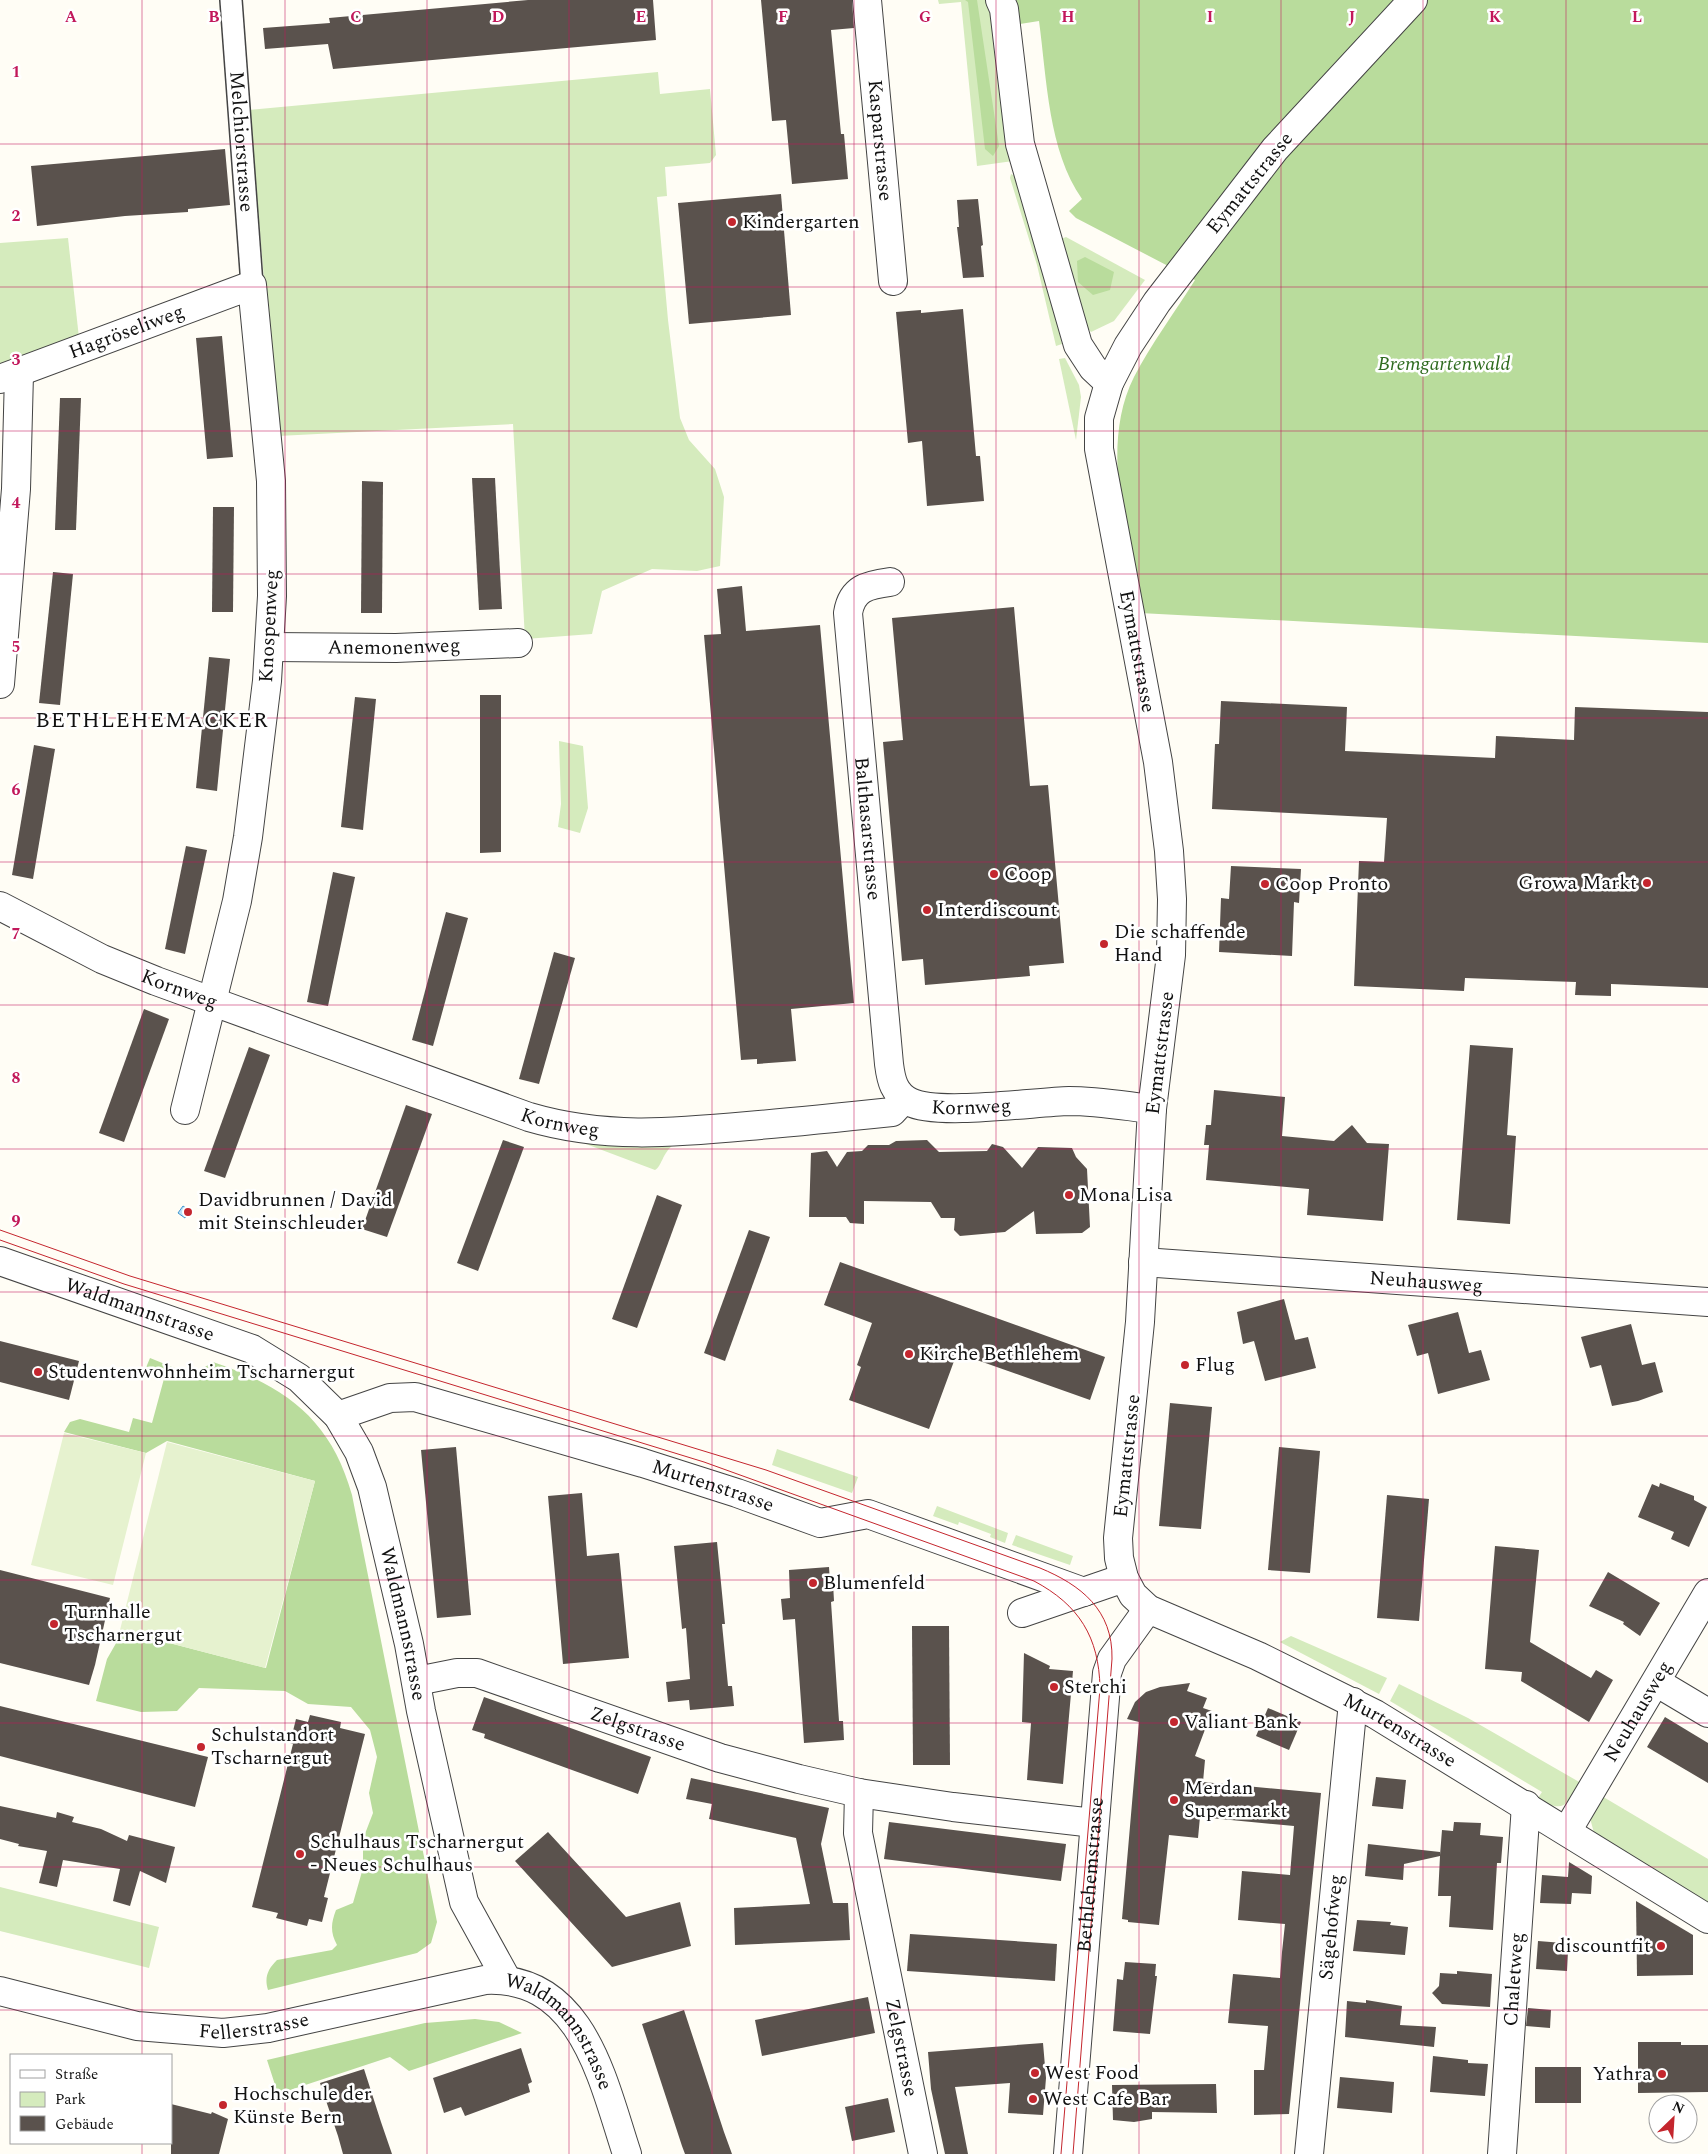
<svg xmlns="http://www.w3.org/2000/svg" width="1708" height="2154" viewBox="0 0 1708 2154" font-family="Spectral,serif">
<rect width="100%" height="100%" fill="#fffdf5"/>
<!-- green -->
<g fill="#d5ebbd">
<polygon points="938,0 988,0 990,2 1013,161 977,166 961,2 939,4"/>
<polygon points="658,72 660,94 710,89 716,155 710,163 665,167 667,196 657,197 668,320 680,418 689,440 715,469 724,497 720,566 697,571 652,569 602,591 592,634 525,639 513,424 278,436 249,110"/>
<polygon points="1011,174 1015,176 1053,306 1062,344 1056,346 1037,265 1010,178"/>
<polygon points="1066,237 1145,280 1114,321 1091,332 1086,326 1061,239"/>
<polygon points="68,238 79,338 0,368 0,243"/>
<polygon points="1065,358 1079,385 1081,397 1076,440 1059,359"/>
<polygon points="559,741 583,746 588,808 580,833 558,827 561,804"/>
<path d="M583,1141L628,1146L673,1145C662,1154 662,1166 655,1170L586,1144Z"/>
<polygon points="777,1449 858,1477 852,1493 772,1465"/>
<polygon points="937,1506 1008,1533 1005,1543 990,1537 991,1534 959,1522 958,1525 933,1516"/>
<polygon points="1016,1535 1073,1556 1070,1565 1012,1545"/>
<polygon points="1291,1636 1387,1678 1379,1694 1280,1642"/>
<path d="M1399,1684L1468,1718L1581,1783C1568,1804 1563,1815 1538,1798L1542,1792L1390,1701Z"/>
<polygon points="1600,1795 1708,1859 1708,1902 1659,1875 1594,1833 1590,1818"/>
<polygon points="0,1887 159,1927 149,1968 0,1931"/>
</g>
<!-- forest -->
<g fill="#b9dc9c">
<polygon points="965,0 977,0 999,146 993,156 985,149 968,2"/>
<path d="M1016,0H1708V643L1140,613C1128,540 1099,446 1134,377C1151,344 1175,312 1195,280L1076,218L1069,211L1082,199C1048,150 1047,80 1039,21L1020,24Z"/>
<polygon points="1085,257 1114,272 1110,290 1093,295 1078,282 1077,261"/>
<path d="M150,1358L192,1375L213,1362C285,1386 331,1419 352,1495L437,1922L431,1943L417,1953L268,1990C264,1977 268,1969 277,1960L332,1950L337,1945C330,1932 331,1923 336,1910L353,1903L363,1868V1839L373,1813L369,1793L377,1757L370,1730L351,1707L308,1704L285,1691L199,1688L177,1711L141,1712L96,1701L107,1659L123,1631L266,1668L315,1481L167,1441L146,1453L64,1432L70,1422L80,1419L129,1432L133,1418L152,1423L165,1375L145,1370Z"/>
<polygon points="475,2019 499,2022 522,2033 409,2071 390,2057 278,2094 267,2060 425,2023"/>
</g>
<!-- pitch -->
<g fill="#e6f2cf">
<polygon points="64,1433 146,1453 113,1585 31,1565"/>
<polygon points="167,1442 315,1481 265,1668 120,1630"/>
</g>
<!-- water -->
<polygon fill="#b9e0f7" stroke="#3f96cf" points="183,1206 190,1211 185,1218 178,1213"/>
<!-- building -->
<g fill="#5a524d">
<polygon points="528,0 653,0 656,40 333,69 328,44 265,49 263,28 330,23 329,18"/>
<polygon points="761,0 852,0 854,28 831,30 841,134 844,134 848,179 792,184 786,120 772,121"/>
<polygon points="225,149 230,205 188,209 188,212 125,216 37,226 31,166"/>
<polygon points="781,194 791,315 689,324 678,203"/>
<polygon points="978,199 983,245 981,246 984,277 963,278 957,227 959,227 957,200"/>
<polygon points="963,309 976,456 980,456 984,501 927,506 922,441 908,443 896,312 921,310 921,313"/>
<polygon points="222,336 233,457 207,459 196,338"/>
<polygon points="60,398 81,398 76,530 55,530"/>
<polygon points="472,478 495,478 502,609 479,610"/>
<polygon points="362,481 383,482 382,613 361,613"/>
<polygon points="213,507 234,507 233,612 212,612"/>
<polygon points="53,572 73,574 60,705 39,703"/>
<polygon points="742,586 746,631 820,625 854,1003 791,1009 796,1061 757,1064 757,1059 741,1060 704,635 721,634 717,589"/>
<polygon points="1014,607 1030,786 1048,785 1064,963 1029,966 1030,976 925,985 923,959 902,961 883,742 903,740 892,618"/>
<polygon points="209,657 230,659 217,791 196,788"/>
<polygon points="480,695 501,695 501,852 480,853"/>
<polygon points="355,697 376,699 363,830 341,827"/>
<polygon points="1221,701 1347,707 1345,751 1495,758 1496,736 1574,740 1575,707 1708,712 1708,988 1611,984 1611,996 1575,995 1576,982 1465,978 1464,991 1354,986 1359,861 1384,862 1387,818 1212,809 1215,744 1219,744"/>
<polygon points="34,745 55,749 33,879 12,875"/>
<polygon points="186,846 207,850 185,954 165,949"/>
<polygon points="1231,866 1301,869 1299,903 1294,902 1292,956 1219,952 1221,898 1229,899"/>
<polygon points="333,872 355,877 328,1006 307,1002"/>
<polygon points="446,912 468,918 433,1046 412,1040"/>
<polygon points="554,952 575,958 539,1084 519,1079"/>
<polygon points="144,1009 169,1019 124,1142 99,1133"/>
<polygon points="1470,1045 1513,1048 1507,1135 1516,1136 1510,1224 1457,1220"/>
<polygon points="249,1047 270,1055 225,1178 204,1171"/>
<polygon points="1214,1090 1285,1097 1282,1136 1334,1141 1352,1125 1367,1143 1389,1144 1383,1221 1307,1215 1309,1189 1206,1180 1209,1145 1204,1145 1206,1125 1211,1125"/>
<polygon points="406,1105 432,1114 387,1237 362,1229"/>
<polygon points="503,1140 524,1147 478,1271 457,1263"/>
<polygon points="927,1140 939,1152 987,1151 992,1144 1003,1147 1022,1168 1038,1147 1072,1148 1076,1157 1087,1169 1090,1227 1082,1233 1036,1234 1034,1211 1005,1232 960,1236 954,1230 955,1218 941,1218 931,1202 864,1201 864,1224 850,1223 846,1217 809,1217 811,1153 827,1151 837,1167 847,1152 862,1151 868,1145 889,1145 896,1141"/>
<polygon points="657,1195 682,1205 637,1328 612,1319"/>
<polygon points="749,1230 770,1237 725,1361 704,1353"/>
<polygon points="840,1262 1105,1357 1090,1400 957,1353 929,1429 849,1400 861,1367 857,1365 872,1323 824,1305"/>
<polygon points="1284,1299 1295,1340 1308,1337 1316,1368 1265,1381 1254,1341 1243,1344 1237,1312"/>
<polygon points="1458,1312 1469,1353 1481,1350 1490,1380 1438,1394 1428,1353 1417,1356 1408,1325"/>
<polygon points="1631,1324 1642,1365 1655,1362 1663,1392 1638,1401 1612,1406 1601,1365 1590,1368 1581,1337"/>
<polygon points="0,1341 79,1361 69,1400 0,1382"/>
<polygon points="1170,1403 1212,1407 1201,1529 1159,1526"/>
<polygon points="456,1447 471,1615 437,1618 421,1450"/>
<polygon points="1279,1447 1320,1451 1310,1573 1268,1570"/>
<polygon points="1660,1483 1694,1496 1694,1500 1707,1507 1689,1547 1671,1539 1674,1532 1638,1517 1652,1484 1659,1487"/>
<polygon points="582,1493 587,1556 619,1553 629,1658 563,1664 548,1496"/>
<polygon points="1387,1495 1429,1499 1419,1621 1377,1618"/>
<polygon points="717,1542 725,1624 722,1624 728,1686 732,1686 734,1706 690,1710 689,1700 668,1702 666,1682 690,1679 686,1628 682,1629 674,1546"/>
<polygon points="1495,1546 1539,1550 1530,1642 1591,1678 1596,1670 1613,1680 1589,1722 1521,1681 1522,1672 1485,1669"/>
<polygon points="829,1567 830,1583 833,1583 834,1601 831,1602 839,1721 843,1721 844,1740 804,1743 795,1619 783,1620 781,1599 790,1598 789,1570"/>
<polygon points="0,1570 110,1598 95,1665 89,1685 0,1663"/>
<polygon points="1608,1572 1660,1603 1640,1636 1623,1624 1624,1622 1589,1606"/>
<polygon points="912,1626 949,1626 950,1765 913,1765"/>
<polygon points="1024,1653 1050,1666 1049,1669 1073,1671 1063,1784 1027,1780 1031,1723 1022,1722"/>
<polygon points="1190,1683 1187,1691 1207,1698 1203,1708 1212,1711 1195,1756 1205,1760 1203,1782 1321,1793 1289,2114 1254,2115 1254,2070 1264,2070 1268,2026 1228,2023 1233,1974 1280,1978 1282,1952 1285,1924 1238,1920 1242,1871 1290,1875 1294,1826 1200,1817 1198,1838 1169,1835 1159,1925 1128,1922 1128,1920 1122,1919 1139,1722 1127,1719 1135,1702 1146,1692 1160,1687"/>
<polygon points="484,1697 651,1757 638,1794 484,1738 485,1734 472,1730"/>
<polygon points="0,1706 208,1757 195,1807 0,1756"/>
<polygon points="1268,1708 1301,1722 1289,1750 1256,1736"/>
<polygon points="310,1715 341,1722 340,1728 365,1734 324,1897 328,1898 322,1922 309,1919 307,1926 276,1918 278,1913 252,1907 293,1744 290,1743 296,1719 308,1722"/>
<polygon points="1665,1717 1708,1743 1708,1783 1647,1747"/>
<polygon points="1376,1777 1406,1780 1403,1809 1372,1806"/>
<polygon points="691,1778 829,1808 821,1844 833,1903 848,1903 850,1940 735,1945 734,1908 810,1904 796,1838 709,1819 712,1804 686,1799"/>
<polygon points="0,1806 56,1818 57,1812 74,1817 72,1822 101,1829 127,1841 129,1835 175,1847 166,1883 140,1871 130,1906 113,1901 120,1869 63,1860 57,1887 39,1883 47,1851 18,1846 19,1844 0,1839"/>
<polygon points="889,1822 1066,1844 1061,1881 884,1859"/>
<polygon points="1454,1822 1481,1823 1480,1835 1503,1837 1501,1863 1497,1863 1493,1930 1449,1927 1451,1896 1438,1896 1440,1856 1404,1864 1403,1880 1365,1876 1368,1844 1440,1852 1440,1855 1442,1830 1453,1831"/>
<polygon points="548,1832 626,1917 680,1902 691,1946 612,1967 515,1861"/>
<polygon points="1569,1862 1592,1876 1591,1894 1572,1893 1571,1904 1540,1903 1542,1875 1568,1877"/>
<polygon points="1636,1901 1693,1935 1693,1975 1637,1976"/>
<polygon points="1357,1920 1391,1922 1390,1925 1408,1927 1405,1955 1353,1951"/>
<polygon points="910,1934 1057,1944 1055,1981 907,1971"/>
<polygon points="1538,1941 1563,1943 1563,1950 1568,1951 1567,1971 1536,1969"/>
<polygon points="1125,1962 1156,1964 1155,1976 1157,1976 1150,2034 1113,2031 1117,1979 1123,1980"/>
<polygon points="1457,1971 1492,1974 1490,2007 1442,2004 1432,1993 1439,1986 1440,1973 1457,1974"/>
<polygon points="868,1997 875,2033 762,2056 755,2020"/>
<polygon points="1366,2000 1402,2006 1400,2025 1436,2027 1434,2047 1345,2037 1347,2001 1366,2003"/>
<polygon points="1528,2008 1551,2010 1550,2028 1526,2026"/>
<polygon points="684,2010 724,2132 732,2154 685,2154 682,2146 642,2024"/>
<polygon points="1638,2042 1681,2042 1681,2045 1708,2045 1708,2092 1638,2093"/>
<polygon points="1043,2043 1046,2078 1043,2115 1008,2113 1010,2083 955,2087 968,2154 945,2154 931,2089 928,2052"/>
<polygon points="521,2048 532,2082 528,2084 530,2092 465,2116 461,2107 444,2113 433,2078"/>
<polygon points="1433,2056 1468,2060 1468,2063 1488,2064 1485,2096 1430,2092"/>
<rect x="1535" y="2067" width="46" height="36"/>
<polygon points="364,2069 381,2122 392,2154 343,2154 338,2136 320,2083"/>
<polygon points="1340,2077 1394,2082 1392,2113 1337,2108"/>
<polygon points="1216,2084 1217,2113 1152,2112 1152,2119 1134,2122 1113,2120 1112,2085"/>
<polygon points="888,2098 895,2132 852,2141 845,2107"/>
<polygon points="171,2104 211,2114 212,2112 228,2119 219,2154 171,2154"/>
</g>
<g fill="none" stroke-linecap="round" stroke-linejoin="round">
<defs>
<g id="pedestrian">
<path id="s1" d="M231,0L252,285"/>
</g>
<g id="minor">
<path id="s2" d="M867,0L893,281"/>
<polyline points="1000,0 1004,9 1020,144 1078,345 1093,368 1109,383"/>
<path id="s3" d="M0,379L252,285L271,481L272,596L267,681L248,837L237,901L185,1110"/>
<path id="s4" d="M890,582C868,585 852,588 848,613L889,1064C891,1080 894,1094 910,1102C937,1116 1034,1102 1069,1101C1097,1101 1125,1106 1152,1109"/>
<path id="s5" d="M270,647L396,648L518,643"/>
<polyline points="0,684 16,489 19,374"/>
<path id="s6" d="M0,906L102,959L156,981L529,1117C604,1139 671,1133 748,1126C796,1122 844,1117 892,1112L904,1099"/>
<path id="s7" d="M1143,1262L1708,1302"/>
<path id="s8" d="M338,1416L390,1398L415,1397L643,1463L737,1493L820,1523L868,1514L1084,1592"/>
<polyline points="1022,1613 1124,1578"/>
<path id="s9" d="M417,1681L457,1673H477L720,1758L799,1779L859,1793L953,1807L1094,1823"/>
<polyline points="1656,1682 1708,1713"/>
<path id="s10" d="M859,1793L858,1833L923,2154"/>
<path id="s11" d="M1567,1831L1708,1593"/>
<path id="s12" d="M1309,2154L1353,1702"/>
<path id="s13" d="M1502,2154L1526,1805"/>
</g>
<g id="tertiary">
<path id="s14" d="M1413,0L1275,149L1157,302L1128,346L1109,383L1099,418V449L1158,762L1169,851L1172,899L1171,955L1152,1109L1140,1322L1118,1538L1119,1558L1124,1578L1133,1595L1148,1609L1258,1656L1375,1714L1708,1919"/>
<path id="s15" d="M0,1261L252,1349L299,1378L338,1416L359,1452L372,1487L409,1644L421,1711L464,1902L507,1980"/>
<path id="s16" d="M0,1991L137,2026L223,2033L268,2028L485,1980C583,1975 603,2082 627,2154"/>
<path id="s17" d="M1068,2154L1107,1673L1112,1659L1148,1609"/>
</g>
</defs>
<!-- pedestrian casing -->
<use href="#pedestrian" stroke="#444" stroke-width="24"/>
<!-- minor casing -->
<use href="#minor" stroke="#444" stroke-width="30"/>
<!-- tertiary casing -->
<use href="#tertiary" stroke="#444" stroke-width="30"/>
<!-- pedestrian -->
<use href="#pedestrian" stroke="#fff" stroke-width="21"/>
<!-- minor -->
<use href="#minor" stroke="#fff" stroke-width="28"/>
<!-- tertiary -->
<use href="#tertiary" stroke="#fff" stroke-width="28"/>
<!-- tram -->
<g stroke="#c4262e" stroke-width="1">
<path d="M0,1230L130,1276L766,1470L1040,1568C1081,1585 1113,1610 1112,1659L1073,2154"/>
<path d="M0,1240L124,1284L704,1462L1034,1581C1079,1605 1099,1637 1100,1688L1061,2154"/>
</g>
</g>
<!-- grid -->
<path fill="none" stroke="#c2185b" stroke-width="1" stroke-opacity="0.55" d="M142,0V2055M285,0V2154M427,0V2154M569,0V2154M712,0V2154M854,0V2154M996,0V2154M1139,0V2154M1281,0V2154M1423,0V2154M1566,0V2154M0,144H1708M0,287H1708M0,431H1708M0,574H1708M0,718H1708M0,862H1708M0,1005H1708M0,1149H1708M0,1292H1708M0,1436H1708M0,1580H1708M0,1723H1708M0,1867H1708M0,2010H1708M142,2143V2154"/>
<!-- markers -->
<g fill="#c4262e" stroke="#fff" stroke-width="2">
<circle cx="732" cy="222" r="5"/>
<circle cx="994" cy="874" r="5"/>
<circle cx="1647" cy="883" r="5"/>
<circle cx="1265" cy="884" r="5"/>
<circle cx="927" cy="910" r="5"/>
<circle cx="1104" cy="944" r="5"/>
<circle cx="1069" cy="1195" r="5"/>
<circle cx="188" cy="1212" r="5"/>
<circle cx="909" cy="1354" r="5"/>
<circle cx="1185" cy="1365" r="5"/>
<circle cx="38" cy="1372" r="5"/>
<circle cx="813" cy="1583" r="5"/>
<circle cx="54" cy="1624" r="5"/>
<circle cx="1054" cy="1687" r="5"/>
<circle cx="1174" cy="1722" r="5"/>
<circle cx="201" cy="1747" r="5"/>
<circle cx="1174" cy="1800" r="5"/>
<circle cx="300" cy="1854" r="5"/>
<circle cx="1661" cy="1946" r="5"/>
<circle cx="1035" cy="2073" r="5"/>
<circle cx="1662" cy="2074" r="5"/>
<circle cx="1033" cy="2099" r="5"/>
<circle cx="223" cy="2105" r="5"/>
</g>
<g text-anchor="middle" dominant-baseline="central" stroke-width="5" stroke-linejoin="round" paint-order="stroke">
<!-- street labels -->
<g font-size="20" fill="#111" stroke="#fff">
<text stroke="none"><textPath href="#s2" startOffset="141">Kasparstrasse</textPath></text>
<text stroke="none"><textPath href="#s1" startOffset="142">Melchiorstrasse</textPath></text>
<text transform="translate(1250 183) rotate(-51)">Eymattstrasse</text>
<text stroke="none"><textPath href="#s3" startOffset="135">Hagröseliweg</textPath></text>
<text transform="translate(269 626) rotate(-87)">Knospenweg</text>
<text stroke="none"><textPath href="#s5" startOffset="124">Anemonenweg</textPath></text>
<text stroke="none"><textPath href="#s14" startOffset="764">Eymattstrasse</textPath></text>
<text stroke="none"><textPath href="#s4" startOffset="274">Balthasarstrasse</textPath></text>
<text stroke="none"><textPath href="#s6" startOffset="198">Kornweg</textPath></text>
<text transform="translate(1160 1053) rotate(-83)">Eymattstrasse</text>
<text stroke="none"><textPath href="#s4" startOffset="618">Kornweg</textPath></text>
<text stroke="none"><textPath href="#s6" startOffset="602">Kornweg</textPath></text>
<text stroke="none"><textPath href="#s7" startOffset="284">Neuhausweg</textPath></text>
<text stroke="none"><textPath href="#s15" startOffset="148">Waldmannstrasse</textPath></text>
<text transform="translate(1127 1456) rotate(-84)">Eymattstrasse</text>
<text stroke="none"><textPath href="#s8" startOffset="391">Murtenstrasse</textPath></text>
<text stroke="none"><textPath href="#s15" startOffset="596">Waldmannstrasse</textPath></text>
<text stroke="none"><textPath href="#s11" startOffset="139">Neuhausweg</textPath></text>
<text stroke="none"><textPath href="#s9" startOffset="231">Zelgstrasse</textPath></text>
<text stroke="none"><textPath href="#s14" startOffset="2016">Murtenstrasse</textPath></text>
<text stroke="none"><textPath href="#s17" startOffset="280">Bethlehemstrasse</textPath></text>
<text stroke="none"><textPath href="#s12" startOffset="228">Sägehofweg</textPath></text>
<text stroke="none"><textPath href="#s13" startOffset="175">Chaletweg</textPath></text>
<text stroke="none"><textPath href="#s16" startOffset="259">Fellerstrasse</textPath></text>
<text stroke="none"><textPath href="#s16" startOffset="594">Waldmannstrasse</textPath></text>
<text stroke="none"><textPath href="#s10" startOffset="259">Zelgstrasse</textPath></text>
</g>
<!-- poi labels -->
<g font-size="20" fill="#111" stroke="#fff" text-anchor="start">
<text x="742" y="222">Kindergarten</text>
<text x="1004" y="874">Coop</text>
<text x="1637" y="883" text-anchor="end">Growa Markt</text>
<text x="1275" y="884">Coop Pronto</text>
<text x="937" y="910">Interdiscount</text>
<text x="1114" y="932">Die schaffende<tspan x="1114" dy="23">Hand</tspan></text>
<text x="1079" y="1195">Mona Lisa</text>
<text x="198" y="1200">Davidbrunnen / David<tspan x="198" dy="23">mit Steinschleuder</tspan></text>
<text x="919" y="1354">Kirche Bethlehem</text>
<text x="1195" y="1365">Flug</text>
<text x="48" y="1372">Studentenwohnheim Tscharnergut</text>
<text x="823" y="1583">Blumenfeld</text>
<text x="64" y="1612">Turnhalle<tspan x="64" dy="23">Tscharnergut</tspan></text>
<text x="1064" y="1687">Sterchi</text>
<text x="1184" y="1722">Valiant Bank</text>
<text x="211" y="1735">Schulstandort<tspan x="211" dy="23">Tscharnergut</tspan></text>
<text x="1184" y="1788">Merdan<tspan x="1184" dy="23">Supermarkt</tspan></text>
<text x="310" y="1842">Schulhaus Tscharnergut<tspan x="310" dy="23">- Neues Schulhaus</tspan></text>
<text x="1651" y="1946" text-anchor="end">discountfit</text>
<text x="1045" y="2073">West Food</text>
<text x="1652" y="2074" text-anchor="end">Yathra</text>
<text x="233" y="2094">Hochschule der<tspan x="233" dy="23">Künste Bern</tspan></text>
<text x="1043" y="2099">West Cafe Bar</text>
</g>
<!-- park labels -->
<g font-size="20" font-style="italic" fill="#2f6b1f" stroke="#fff">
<text x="1444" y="364">Bremgartenwald</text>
</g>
<!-- quarter labels -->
<g font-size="22" letter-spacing="1" fill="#111" stroke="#fff">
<text x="152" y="720">BETHLEHEMACKER</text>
</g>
</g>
<g font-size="16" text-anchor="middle" font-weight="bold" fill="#c2185b" stroke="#fff" stroke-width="5" stroke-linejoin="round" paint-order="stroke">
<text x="71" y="22">A</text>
<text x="214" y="22">B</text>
<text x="356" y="22">C</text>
<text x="498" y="22">D</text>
<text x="641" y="22">E</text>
<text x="783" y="22">F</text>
<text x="925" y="22">G</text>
<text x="1068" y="22">H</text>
<text x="1210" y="22">I</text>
<text x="1352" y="22">J</text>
<text x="1495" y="22">K</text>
<text x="1637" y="22">L</text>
<text x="16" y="77">1</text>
<text x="16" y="221">2</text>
<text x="16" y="365">3</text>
<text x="16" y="508">4</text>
<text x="16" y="652">5</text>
<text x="16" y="795">6</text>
<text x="16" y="939">7</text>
<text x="16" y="1083">8</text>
<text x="16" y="1226">9</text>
</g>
<!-- legend -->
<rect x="10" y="2054" width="162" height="90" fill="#ffffff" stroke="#a0a0a0"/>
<rect x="20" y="2070" width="25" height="8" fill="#ffffff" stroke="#a0a0a0"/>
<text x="55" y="2079" font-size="15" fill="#111111">Straße</text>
<rect x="20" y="2092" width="25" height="15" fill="#d5ebbd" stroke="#a0a0a0"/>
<text x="55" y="2104" font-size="15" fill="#111111">Park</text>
<rect x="20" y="2116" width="25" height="15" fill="#5a524d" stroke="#a0a0a0"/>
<text x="55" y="2129" font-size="15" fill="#111111">Gebäude</text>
<!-- north arrow -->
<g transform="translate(1673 2119) rotate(25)"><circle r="24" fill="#ffffff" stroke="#a0a0a0"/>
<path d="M0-4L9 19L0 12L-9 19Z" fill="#c4262e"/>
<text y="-8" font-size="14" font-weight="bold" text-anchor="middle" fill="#111111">N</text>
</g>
</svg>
